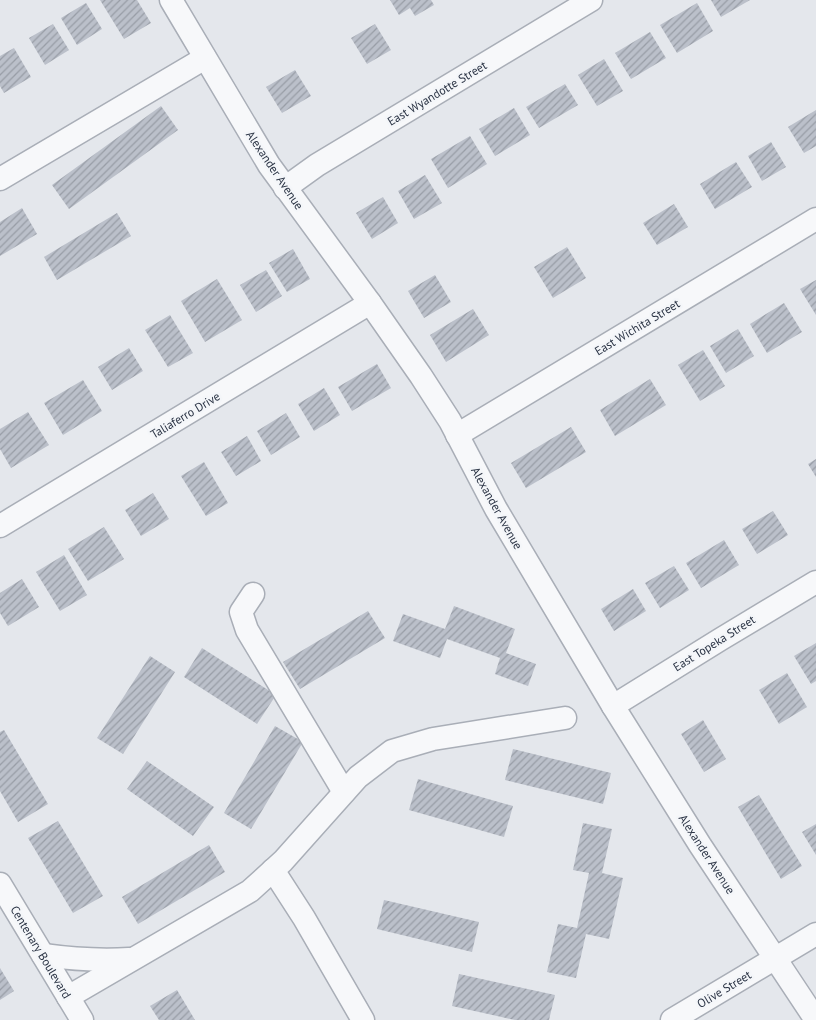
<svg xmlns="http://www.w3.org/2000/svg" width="816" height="1020" viewBox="0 0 816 1020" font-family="'PT Sans',sans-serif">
<defs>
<pattern id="building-hatch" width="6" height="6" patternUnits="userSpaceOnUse" patternTransform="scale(1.25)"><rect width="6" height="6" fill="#bbc0ca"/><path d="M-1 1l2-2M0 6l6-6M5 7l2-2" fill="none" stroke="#989da6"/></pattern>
</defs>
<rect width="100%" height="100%" fill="#e4e7ec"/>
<!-- building -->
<g fill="url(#building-hatch)">
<polygon points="100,0 137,0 151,23 124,39"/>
<polygon points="390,0 431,0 434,5 415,16 410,8 399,15"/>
<polygon points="711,0 750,0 721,17"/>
<polygon points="86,3 102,29 77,45 61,18"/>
<polygon points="697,3 713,31 677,53 660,25"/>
<polygon points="53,24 69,50 45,65 29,38"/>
<polygon points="375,24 391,50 367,64 351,38"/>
<polygon points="650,32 666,58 631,79 615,53"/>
<polygon points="14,48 31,77 4,93 0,86 0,56"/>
<polygon points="604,59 623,91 597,106 578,75"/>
<polygon points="295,70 311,96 282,113 266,87"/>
<polygon points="565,84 578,105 539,128 526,107"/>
<polygon points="161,106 178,130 69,209 52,185"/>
<polygon points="514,108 530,135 495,156 479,129"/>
<polygon points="816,110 816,146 804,153 788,127"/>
<polygon points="470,136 487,164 448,188 431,159"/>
<polygon points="771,142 786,167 762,181 748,156"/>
<polygon points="736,162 752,187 715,209 700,184"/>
<polygon points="425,175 442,203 414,219 398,191"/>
<polygon points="383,197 398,223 372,239 356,213"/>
<polygon points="674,204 688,227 657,245 643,223"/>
<polygon points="22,208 37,234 0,256 0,222"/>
<polygon points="117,213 131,236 57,280 44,257"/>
<polygon points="567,247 586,278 553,298 534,267"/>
<polygon points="293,249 310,279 287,292 269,263"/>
<polygon points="266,270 282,296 256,312 240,285"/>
<polygon points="435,275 451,302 424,318 408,291"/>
<polygon points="217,279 242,320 205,342 181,301"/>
<polygon points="816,280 816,315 800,289"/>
<polygon points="784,303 802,332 767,353 750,324"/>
<polygon points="473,309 489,335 446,362 430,335"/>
<polygon points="170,315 193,353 168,367 145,330"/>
<polygon points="738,329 754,356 726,373 710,346"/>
<polygon points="129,348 143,371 112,390 98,367"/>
<polygon points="703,350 725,386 700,401 678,365"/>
<polygon points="377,364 391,388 352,411 338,387"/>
<polygon points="650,379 666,405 615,436 600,410"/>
<polygon points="83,380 102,411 63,435 44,403"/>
<polygon points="324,388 340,415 314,431 298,404"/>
<polygon points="28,412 49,445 11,468 0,449 0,429"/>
<polygon points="286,413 300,437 271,455 257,431"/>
<polygon points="571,427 586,452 526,488 511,463"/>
<polygon points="247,436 261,461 236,476 221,452"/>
<polygon points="816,459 816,477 808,464"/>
<polygon points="204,462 228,503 206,516 181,476"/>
<polygon points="153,493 169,519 141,536 125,510"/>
<polygon points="773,511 788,535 757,554 742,529"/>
<polygon points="104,527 124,559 88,581 68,549"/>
<polygon points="724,540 739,565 701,588 686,563"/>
<polygon points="64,555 87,595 60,611 36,572"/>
<polygon points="674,566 689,590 660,608 645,583"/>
<polygon points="22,579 39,607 8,626 0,613 0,593"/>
<polygon points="633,589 646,611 614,631 601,609"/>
<polygon points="454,606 515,629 506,653 536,664 528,686 495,674 500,658 447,639 440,658 393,641 403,614 445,629"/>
<polygon points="368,611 385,638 300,689 283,662"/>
<polygon points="816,643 816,681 811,684 794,656"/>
<polygon points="202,648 276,695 257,724 184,677"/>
<polygon points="150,656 175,672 123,754 97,738"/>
<polygon points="787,673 807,707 779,724 759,690"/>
<polygon points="703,720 726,759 704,772 681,734"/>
<polygon points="275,726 303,742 251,829 224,813"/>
<polygon points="4,730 48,804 18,822 0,791 0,732"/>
<polygon points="513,749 611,773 603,804 505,780"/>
<polygon points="147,761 214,807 193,836 127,789"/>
<polygon points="418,779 513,806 504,837 409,810"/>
<polygon points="759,795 802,866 781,879 738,807"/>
<polygon points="58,821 103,896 73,913 28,838"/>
<polygon points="583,823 612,829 602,873 623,878 609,939 586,934 576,978 547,972 558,924 577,928 589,873 573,870"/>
<polygon points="816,824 816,855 802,832"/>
<polygon points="209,845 225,872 138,924 122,897"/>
<polygon points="384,900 479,922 472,952 377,929"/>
<polygon points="0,968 14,991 0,1000"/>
<polygon points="459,974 555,995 549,1020 515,1020 452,1006"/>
<polygon points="177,990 195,1020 159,1020 150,1006"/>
</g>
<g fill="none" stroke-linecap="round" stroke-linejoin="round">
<defs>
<g id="minor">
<polyline points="171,0 269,165 370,303 421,376 450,421 496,509 613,706 700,845 816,1020"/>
<polyline points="0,179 205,58"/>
<polyline points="285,188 317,165 591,0"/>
<polyline points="457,435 816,219"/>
<polyline points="0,526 370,303"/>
<polyline points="253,594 241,612 247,630 344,792"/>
<polyline points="613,706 721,639 816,582"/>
<polyline points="273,870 304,918 363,1020"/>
<polyline points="0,884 82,1020"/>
<path d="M43,955C72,959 99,961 129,959"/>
<polyline points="68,997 250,891 283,861 358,777 392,751 433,739 565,718"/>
<polyline points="672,1020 816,934"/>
</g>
</defs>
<!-- minor casing -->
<use href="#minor" stroke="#a9aeb7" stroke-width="25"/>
<!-- minor -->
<use href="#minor" stroke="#f7f8fa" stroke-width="22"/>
</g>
<g text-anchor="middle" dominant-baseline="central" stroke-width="5" stroke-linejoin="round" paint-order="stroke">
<!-- street labels -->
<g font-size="12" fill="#2b3445" stroke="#f4f6f9">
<text transform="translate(437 93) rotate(-31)">East Wyandotte Street</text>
<text transform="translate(275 170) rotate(56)">Alexander Avenue</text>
<text transform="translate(637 327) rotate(-31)">East Wichita Street</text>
<text transform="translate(185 415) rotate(-31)">Taliaferro Drive</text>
<text transform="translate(497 508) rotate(61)">Alexander Avenue</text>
<text transform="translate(714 643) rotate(-32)">East Topeka Street</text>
<text transform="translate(707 854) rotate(57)">Alexander Avenue</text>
<text transform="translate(41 952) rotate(59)">Centenary Boulevard</text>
<text transform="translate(724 989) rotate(-31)">Olive Street</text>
</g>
</g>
</svg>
